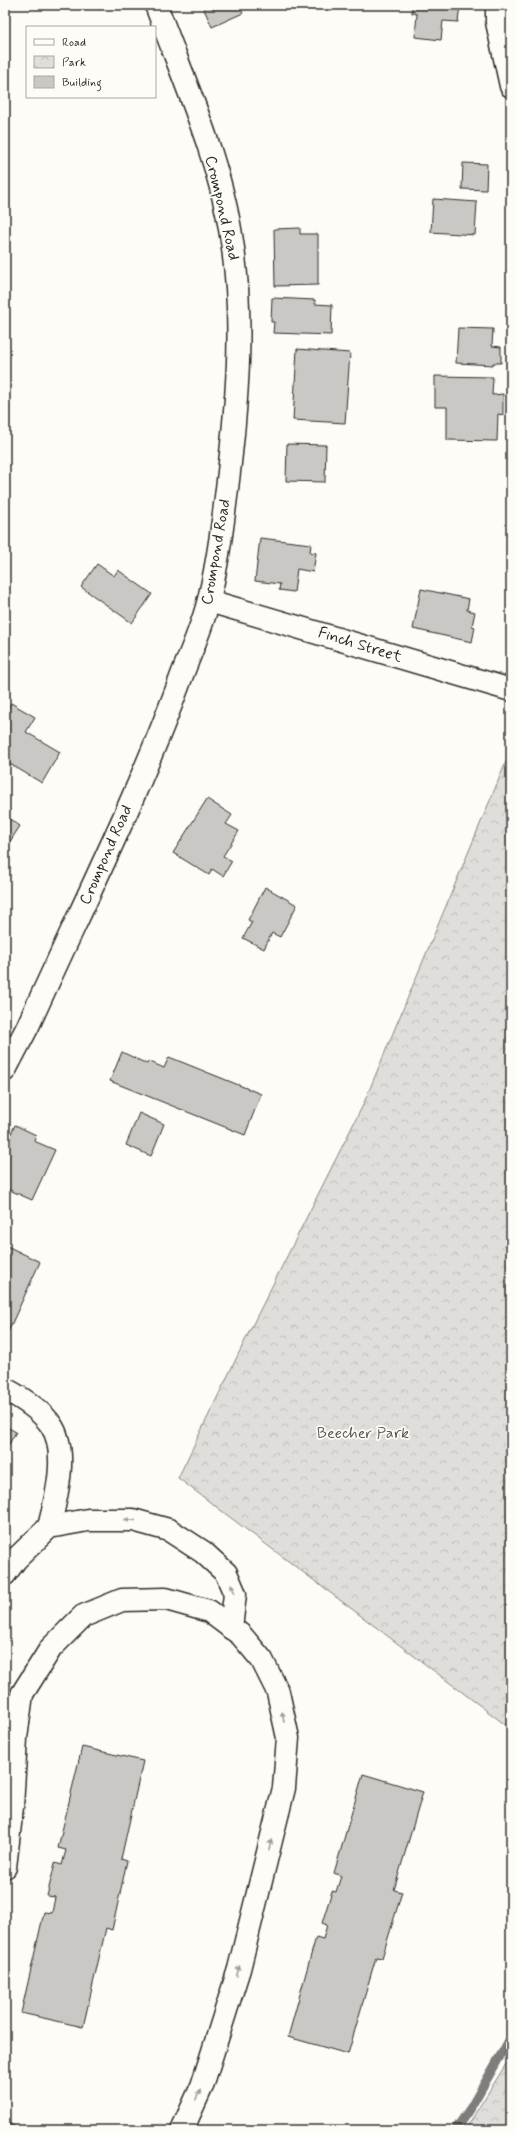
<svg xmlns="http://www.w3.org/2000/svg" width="516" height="2135" viewBox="0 0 516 2135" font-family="Mynerve,sans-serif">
<defs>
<pattern id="park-crowns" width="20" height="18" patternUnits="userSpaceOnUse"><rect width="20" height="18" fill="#dfdeda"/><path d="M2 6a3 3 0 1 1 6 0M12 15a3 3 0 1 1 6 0" fill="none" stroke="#c0bfbb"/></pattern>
</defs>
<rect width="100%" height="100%" fill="#fdfcf7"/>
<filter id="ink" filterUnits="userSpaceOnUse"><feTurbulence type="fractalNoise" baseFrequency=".025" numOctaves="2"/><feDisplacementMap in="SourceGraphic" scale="8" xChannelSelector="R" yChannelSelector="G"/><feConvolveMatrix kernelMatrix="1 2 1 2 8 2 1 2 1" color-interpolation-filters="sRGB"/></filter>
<g filter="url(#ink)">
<!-- park -->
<g fill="url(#park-crowns)" stroke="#858482">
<polygon points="511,750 511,1729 178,1478 252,1326 363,1105"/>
<polygon points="511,2056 511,2130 465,2130"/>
</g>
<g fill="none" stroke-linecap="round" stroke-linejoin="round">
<!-- stream -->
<polyline stroke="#7e7d7b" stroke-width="9" points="455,2130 471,2107 511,2037"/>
</g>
<!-- building -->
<g fill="#c9c8c4" stroke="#2b2b2b">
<polygon points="202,5 239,5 243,13 212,27"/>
<polygon points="412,5 460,5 458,22 443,21 441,40 415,37 417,14 412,13"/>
<polygon points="463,163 487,164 486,190 462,189"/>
<polygon points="433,199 477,202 475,235 431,232"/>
<polygon points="300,228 300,234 318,234 318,285 275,286 274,229"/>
<polygon points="272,298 315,300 315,304 332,305 331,335 273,333 274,322 271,322"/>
<polygon points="458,328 493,329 492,346 501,347 501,363 493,363 493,365 456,363"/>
<polygon points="297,349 350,353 345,423 293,420"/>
<polygon points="435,376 493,377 492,395 503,394 503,415 498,414 497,441 447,440 447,407 435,407"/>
<polygon points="287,444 326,445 325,482 286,481"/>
<polygon points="260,538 311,544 310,552 316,553 313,572 297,569 294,592 279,590 280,584 255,581"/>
<polygon points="97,564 114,576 118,570 152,594 132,623 81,587"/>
<polygon points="421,589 469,599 467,610 475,612 472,626 475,627 472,642 413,629"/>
<polygon points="11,703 35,717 26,732 60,752 42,783 5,761 5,713"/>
<polygon points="207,799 232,815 226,824 239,831 223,856 232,861 223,876 212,869 209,875 173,853"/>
<polygon points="5,816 20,826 5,849"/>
<polygon points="265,887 297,905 280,937 272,933 264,949 243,938 252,922 248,920"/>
<polygon points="122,1052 147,1064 148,1061 164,1068 169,1057 261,1094 245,1135 110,1081"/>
<polygon points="139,1113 164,1124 151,1156 126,1145"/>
<polygon points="15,1125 36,1135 34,1141 55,1150 32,1200 5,1188 5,1146"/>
<polygon points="5,1245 40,1262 7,1334 5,1333"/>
<polygon points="5,1426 16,1432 5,1451"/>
<polygon points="82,1747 143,1761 121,1859 127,1861 112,1930 106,1928 83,2027 21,2013 44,1912 52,1913 55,1897 47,1896 55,1863 62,1865 66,1850 58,1848"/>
<polygon points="363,1774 423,1792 394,1890 402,1892 382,1958 376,1957 348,2054 288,2037 316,1937 323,1939 327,1925 322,1923 332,1891 336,1892 341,1876 334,1873"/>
<polygon points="5,2121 21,2130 5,2130"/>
</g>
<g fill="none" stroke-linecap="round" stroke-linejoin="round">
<defs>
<g id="minor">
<polyline points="497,5 497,22 511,86"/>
<polyline points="209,601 511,690"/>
<path d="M5,1389C20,1397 41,1410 51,1425C69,1451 56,1499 49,1527"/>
<polyline points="5,1574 16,1559 49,1527 88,1520 133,1520 169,1530 203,1552 226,1573 235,1594 231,1628"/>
<polyline points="5,1867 12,1807 16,1738 22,1694 51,1648 83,1616 122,1600 166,1599 209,1611 241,1635 262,1660 278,1692 288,1738 284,1788 239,1969 202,2086 182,2130"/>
</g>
<path id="major" d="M5,1070L28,1026C79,913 135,802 178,686C188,657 202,629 209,599C219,558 224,514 229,472C238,393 244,314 231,235C219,158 183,78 156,5"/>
</defs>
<!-- minor casing -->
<use href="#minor" stroke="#2b2b2b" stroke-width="25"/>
<!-- major casing -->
<use href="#major" stroke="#2b2b2b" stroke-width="25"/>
<!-- minor -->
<use href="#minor" stroke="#fdfcf7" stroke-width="22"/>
<!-- major -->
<use href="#major" stroke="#fdfcf7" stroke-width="22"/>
</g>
<!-- one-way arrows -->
<defs><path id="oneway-solid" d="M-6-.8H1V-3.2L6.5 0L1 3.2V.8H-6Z"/></defs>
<g fill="#9e9e9b">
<use href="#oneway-solid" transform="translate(130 1520) rotate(-176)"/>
<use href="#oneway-solid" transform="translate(233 1589) rotate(-110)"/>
<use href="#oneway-solid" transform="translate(283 1717) rotate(-101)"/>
<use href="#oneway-solid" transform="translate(270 1845) rotate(-76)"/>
<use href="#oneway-solid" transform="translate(238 1971) rotate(-74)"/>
<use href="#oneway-solid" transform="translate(198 2095) rotate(-65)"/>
</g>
</g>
<g text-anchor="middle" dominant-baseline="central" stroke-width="3.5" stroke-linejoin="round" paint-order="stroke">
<!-- street labels -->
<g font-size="16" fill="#2b2b2b" stroke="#fdfcf7">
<text transform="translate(222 208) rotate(77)">Crompond Road</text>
<text transform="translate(216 552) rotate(-80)">Crompond Road</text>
<text transform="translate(360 645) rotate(17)">Finch Street</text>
<text transform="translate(106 855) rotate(-66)">Crompond Road</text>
</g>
<!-- park labels -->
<g font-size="16" fill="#585857" stroke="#fdfcf7">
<text x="363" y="1433">Beecher Park</text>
</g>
</g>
<!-- margin -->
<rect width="516" height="2135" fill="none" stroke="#fdfcf7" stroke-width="20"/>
<rect x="10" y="10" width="496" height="2115" fill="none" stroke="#2b2b2b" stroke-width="1.5" filter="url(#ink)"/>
<!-- legend -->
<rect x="26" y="26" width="130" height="72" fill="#fdfcf7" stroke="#a9a8a5"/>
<rect x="34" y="39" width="20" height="6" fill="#fdfcf7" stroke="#a9a8a5"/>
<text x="62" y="46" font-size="12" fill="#2b2b2b">Road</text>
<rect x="34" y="56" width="20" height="12" fill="url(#park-crowns)" stroke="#a9a8a5"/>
<text x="62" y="66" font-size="12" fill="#2b2b2b">Park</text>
<rect x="34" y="76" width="20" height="12" fill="#c9c8c4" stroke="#a9a8a5"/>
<text x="62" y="86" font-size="12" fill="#2b2b2b">Building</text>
</svg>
